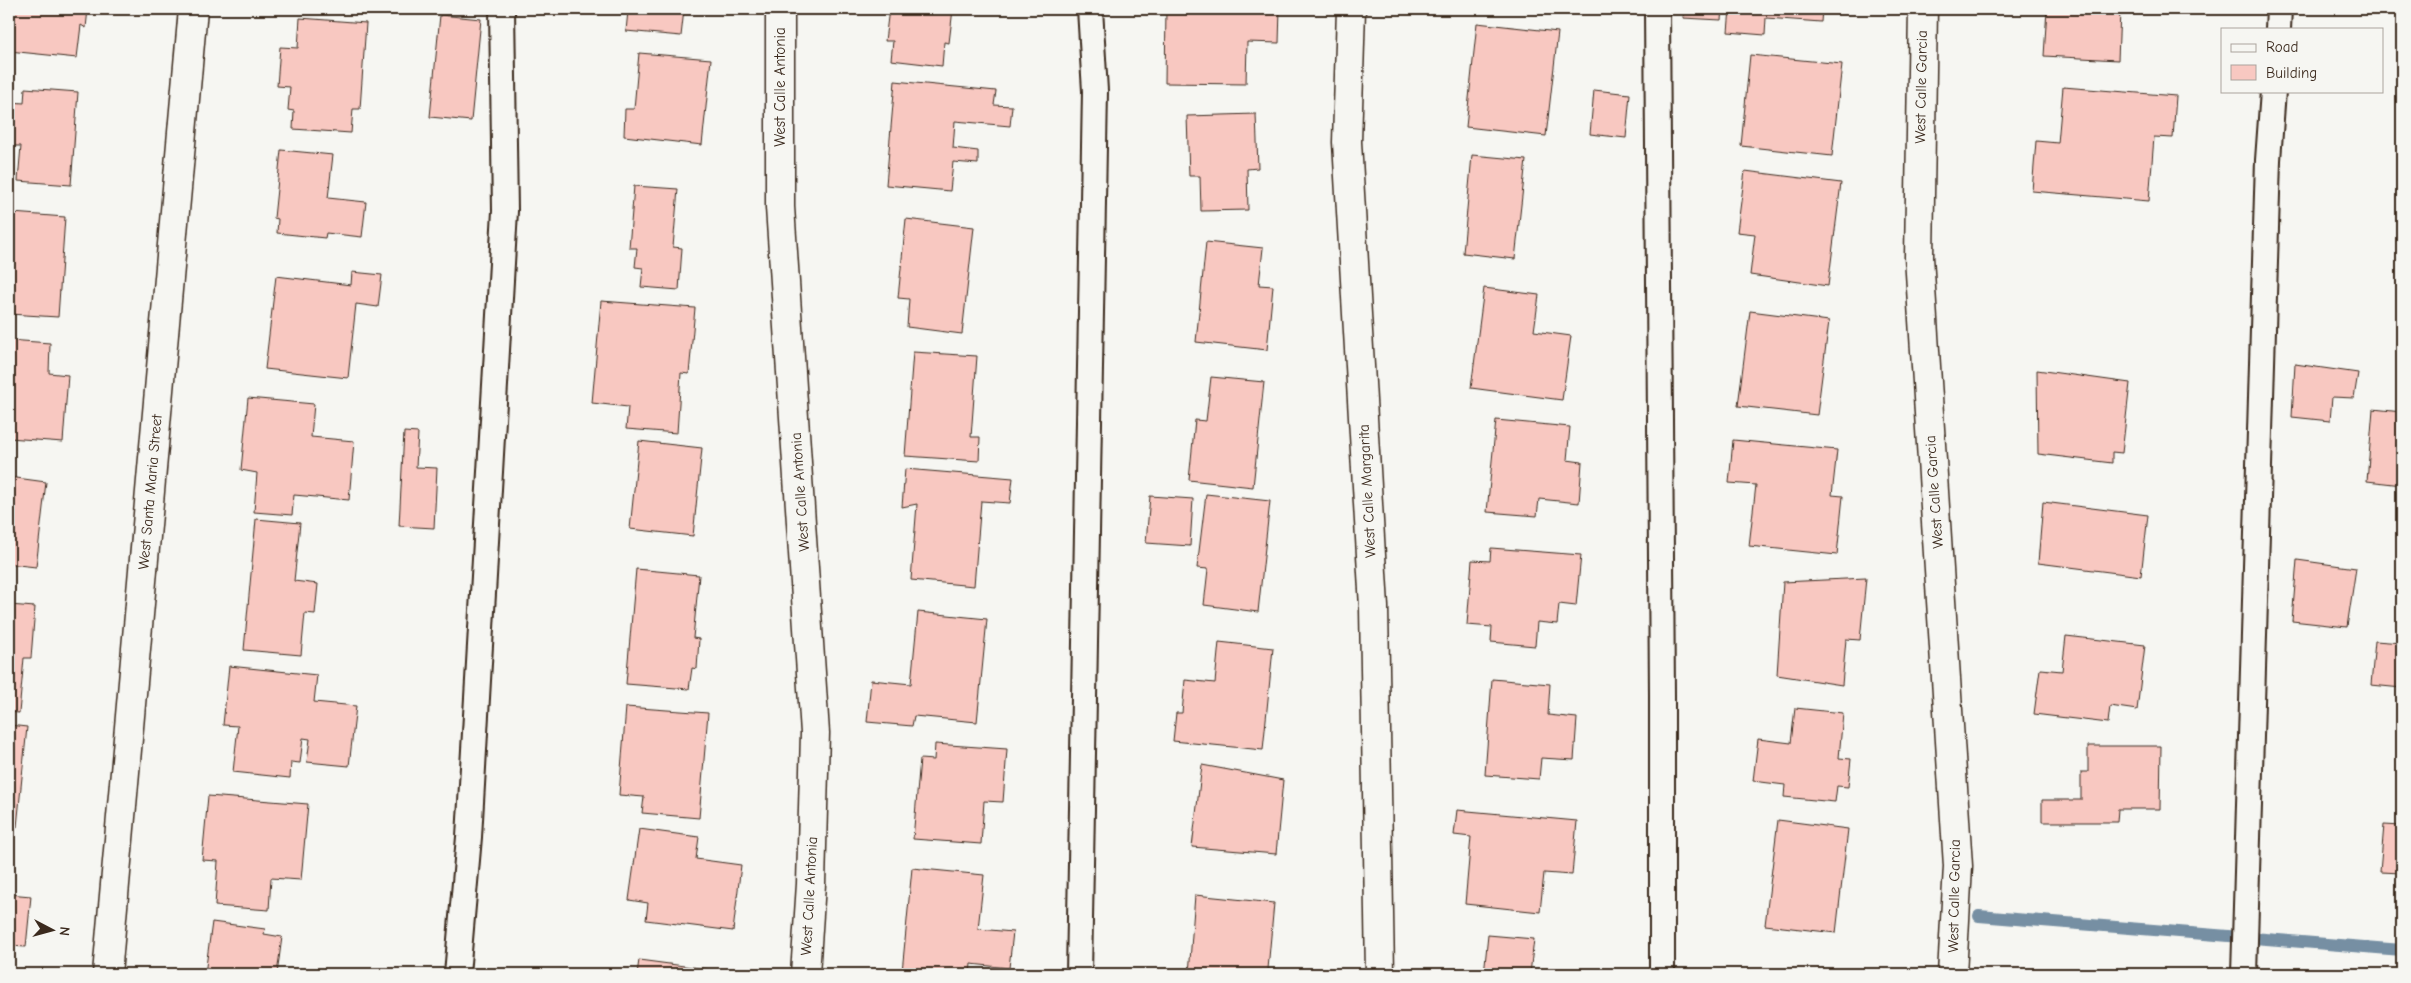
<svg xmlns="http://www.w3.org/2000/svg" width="2411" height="983" viewBox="0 0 2411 983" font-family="'Comic Neue',sans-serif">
<rect width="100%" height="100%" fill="#f6f6f2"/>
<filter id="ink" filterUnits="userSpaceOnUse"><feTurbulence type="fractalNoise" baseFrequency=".02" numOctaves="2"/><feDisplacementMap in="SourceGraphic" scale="10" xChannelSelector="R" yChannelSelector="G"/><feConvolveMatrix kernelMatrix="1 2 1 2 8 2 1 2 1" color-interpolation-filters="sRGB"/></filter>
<g filter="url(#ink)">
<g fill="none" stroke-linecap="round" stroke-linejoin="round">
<!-- stream -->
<polyline stroke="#768fa3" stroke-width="12" points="1979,916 2402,950"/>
</g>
<!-- building -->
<g fill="#f8c8c1" stroke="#3b2a1e">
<polygon points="9,9 88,9 86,28 81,25 77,58 9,51"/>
<polygon points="614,9 702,9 701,12 684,10 681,36 626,31 628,11"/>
<polygon points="889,9 953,9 949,43 944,42 942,66 891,60 893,41 885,41"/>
<polygon points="1166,9 1280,9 1279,43 1247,42 1246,84 1165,83"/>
<polygon points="1684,9 1722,9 1721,20 1683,18"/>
<polygon points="1730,9 1822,9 1821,22 1766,18 1765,35 1728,32"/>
<polygon points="2047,9 2102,9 2120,11 2118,60 2044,56"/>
<polygon points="440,15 481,19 471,121 430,117"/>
<polygon points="300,18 366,23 360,109 353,109 351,133 293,129 294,111 288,110 290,87 277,86 280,47 298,48"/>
<polygon points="1477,23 1558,32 1546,136 1466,127"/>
<polygon points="639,53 711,59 702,145 624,136 625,109 634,109"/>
<polygon points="1750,55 1842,64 1832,156 1741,146"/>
<polygon points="895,81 996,91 994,105 1012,106 1010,126 955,121 953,148 978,151 978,164 953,162 950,191 886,185"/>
<polygon points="2063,87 2176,96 2173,138 2154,137 2149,201 2032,191 2036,141 2058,143"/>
<polygon points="25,88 78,92 71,185 18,181 21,146 9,146 9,102 24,103"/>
<polygon points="1594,90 1630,94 1626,138 1590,134"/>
<polygon points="1256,114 1258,168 1247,169 1248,210 1201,211 1200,176 1189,176 1187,116"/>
<polygon points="2402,143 2402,181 2399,181"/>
<polygon points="281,150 333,155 328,198 366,202 362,237 326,233 325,238 277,233 278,219 274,218"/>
<polygon points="1472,155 1526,160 1515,259 1463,253"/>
<polygon points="1745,171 1841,183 1828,286 1750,275 1755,234 1737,232"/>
<polygon points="634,186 678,189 673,247 682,248 679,290 641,287 643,268 635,267 637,248 629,248"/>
<polygon points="12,213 65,217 58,317 9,314 9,232"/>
<polygon points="906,219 974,227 962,334 907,327 909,299 898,298"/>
<polygon points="1206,242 1263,248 1259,285 1273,286 1267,350 1196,342"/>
<polygon points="352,272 382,275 378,307 356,304 348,378 265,369 276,276 351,285"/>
<polygon points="1484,288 1539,295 1534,331 1571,336 1562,400 1471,388"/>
<polygon points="601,301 695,308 689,374 681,373 677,433 626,429 628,407 592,403"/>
<polygon points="1750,311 1829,321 1817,415 1738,406"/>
<polygon points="9,340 50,343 49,373 68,375 63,442 9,438"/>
<polygon points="913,352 977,356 971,437 980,437 979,461 905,456"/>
<polygon points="2295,364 2358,373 2354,398 2332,397 2330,421 2292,417"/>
<polygon points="2037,370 2130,383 2122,453 2112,452 2112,463 2038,454"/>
<polygon points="1211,377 1264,382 1253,487 1189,480 1195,420 1206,421"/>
<polygon points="248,398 314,404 311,437 354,441 349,500 294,495 292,515 254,512 257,473 241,470"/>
<polygon points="2373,409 2402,412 2402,485 2367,481"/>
<polygon points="1496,420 1570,427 1567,460 1582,462 1579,503 1539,499 1537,516 1487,512"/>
<polygon points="404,432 418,433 416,467 437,468 434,528 399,526"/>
<polygon points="1733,440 1837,450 1832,495 1843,496 1837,555 1749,546 1756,485 1729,483"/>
<polygon points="639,441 702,448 693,536 630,529"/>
<polygon points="905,469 1013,478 1010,503 981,501 974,586 911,580 917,504 902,507"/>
<polygon points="9,477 46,482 36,567 9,564"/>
<polygon points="1206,494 1270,501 1258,612 1204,605 1208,569 1197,568"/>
<polygon points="1150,496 1193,499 1190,546 1146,543"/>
<polygon points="2043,502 2148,515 2141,576 2038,563"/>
<polygon points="256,519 300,523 294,581 318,584 315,614 305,613 301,655 244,650"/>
<polygon points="1491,548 1581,555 1576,606 1559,604 1557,624 1537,622 1535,646 1491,642 1492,627 1467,625 1472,560 1490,561"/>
<polygon points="2297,560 2356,568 2347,627 2292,621"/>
<polygon points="636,569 699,575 693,638 699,639 697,669 692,668 689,689 626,684"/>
<polygon points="1866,578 1860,640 1846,639 1842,685 1777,675 1783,582"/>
<polygon points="9,605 35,607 31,658 24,658 19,713 9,712"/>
<polygon points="918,612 987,619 977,722 914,716 912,726 867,722 871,680 911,684"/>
<polygon points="2066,636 2145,645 2137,710 2110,706 2108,723 2034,714 2040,669 2062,671"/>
<polygon points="2375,641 2402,643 2402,688 2371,685"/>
<polygon points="1219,642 1273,648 1263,750 1173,741 1176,713 1182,713 1185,680 1215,683"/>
<polygon points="229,666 317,675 314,702 356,706 349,766 307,762 310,739 303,738 300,763 291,762 290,778 233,772 238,726 223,725"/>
<polygon points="1492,679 1550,684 1548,715 1577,718 1574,760 1541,758 1539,779 1485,775"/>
<polygon points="626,707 708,713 699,818 642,813 644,797 619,795"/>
<polygon points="1795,708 1843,713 1839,758 1851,759 1848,787 1837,786 1835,802 1784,797 1785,785 1753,781 1758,739 1791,743"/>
<polygon points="9,725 27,727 17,827 9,826"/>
<polygon points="935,744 1007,749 1003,802 984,801 981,844 913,839 920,759 934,760"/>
<polygon points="2088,746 2161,746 2160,809 2118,809 2117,822 2042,822 2042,800 2081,800 2081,772 2088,772"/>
<polygon points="1202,765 1283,780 1276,854 1192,847"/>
<polygon points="208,796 308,804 301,880 271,878 269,910 215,906 218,861 202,860"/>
<polygon points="1457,810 1577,821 1572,875 1544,873 1540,912 1465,904 1471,837 1454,835"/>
<polygon points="1778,820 1848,829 1836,933 1765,925"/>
<polygon points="2384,825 2402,826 2402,873 2380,872"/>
<polygon points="639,829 699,837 696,859 741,865 733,931 646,920 648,903 629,900"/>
<polygon points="912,868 984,875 978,929 1013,932 1009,968 971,964 970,974 902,972"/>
<polygon points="9,894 31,896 26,947 9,946"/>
<polygon points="1195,895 1274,903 1268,969 1277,970 1277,974 1189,974"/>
<polygon points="212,922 265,929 264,934 282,937 277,974 205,974"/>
<polygon points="1488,935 1534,939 1530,974 1484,974"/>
<polygon points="639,960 707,969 706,974 637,974"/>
<polygon points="1789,971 1820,974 1789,974"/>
</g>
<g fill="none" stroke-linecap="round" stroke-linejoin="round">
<defs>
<g id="lane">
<polyline points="1657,9 1662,695 1662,974"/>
<polyline points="2278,29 2279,9"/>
<polyline points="457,974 469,837 505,211 502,9"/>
<polyline points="1079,974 1095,91 1090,9"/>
<polyline points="2244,974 2268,160 2273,91"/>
</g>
<g id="street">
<polyline points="780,9 780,207 815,733 811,884 805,974"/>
<polyline points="1351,9 1347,142 1374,607 1380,974"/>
<polyline points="1923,9 1919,257 1958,866 1952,974"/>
<polyline points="107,974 193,9"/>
</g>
</defs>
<!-- lane casing -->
<use href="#lane" stroke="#3b2a1e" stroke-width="28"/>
<!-- street casing -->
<use href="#street" stroke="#3b2a1e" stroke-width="31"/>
<!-- lane -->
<use href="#lane" stroke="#f6f6f2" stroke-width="24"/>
<!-- street -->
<use href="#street" stroke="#f6f6f2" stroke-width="28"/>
</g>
</g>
<g text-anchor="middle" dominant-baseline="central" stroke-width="4" stroke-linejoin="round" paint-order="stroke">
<!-- street labels -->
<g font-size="15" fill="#3b2a1e" stroke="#f6f6f2">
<text transform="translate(780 87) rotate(-90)">West Calle Antonia</text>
<text transform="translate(1921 87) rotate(-89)">West Calle Garcia</text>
<text transform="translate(1367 491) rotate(-93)">West Calle Margarita</text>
<text transform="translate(150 492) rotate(-85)">West Santa Maria Street</text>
<text transform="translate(800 492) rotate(-94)">West Calle Antonia</text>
<text transform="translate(1934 492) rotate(-94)">West Calle Garcia</text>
<text transform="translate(809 896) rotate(-87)">West Calle Antonia</text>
<text transform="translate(1954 896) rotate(-89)">West Calle Garcia</text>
</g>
</g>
<!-- margin -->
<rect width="2411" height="983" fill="none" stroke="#f6f6f2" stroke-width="30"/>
<rect x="15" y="15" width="2381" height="953" fill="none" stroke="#3b2a1e" stroke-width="2" filter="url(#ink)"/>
<!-- legend -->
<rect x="2221" y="28" width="162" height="65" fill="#f6f6f2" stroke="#aba49d"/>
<rect x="2231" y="44" width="25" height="8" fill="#f6f6f2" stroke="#aba49d"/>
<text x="2266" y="52" font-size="15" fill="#3b2a1e">Road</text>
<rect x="2231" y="65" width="25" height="15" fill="#f8c8c1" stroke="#aba49d"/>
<text x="2266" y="78" font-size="15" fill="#3b2a1e">Building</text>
<!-- north arrow -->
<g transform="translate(52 930) rotate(96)" stroke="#f6f6f2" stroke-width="4" paint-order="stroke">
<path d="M0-4L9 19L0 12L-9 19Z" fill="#3b2a1e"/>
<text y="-8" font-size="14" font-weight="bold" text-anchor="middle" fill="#3b2a1e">N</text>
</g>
</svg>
